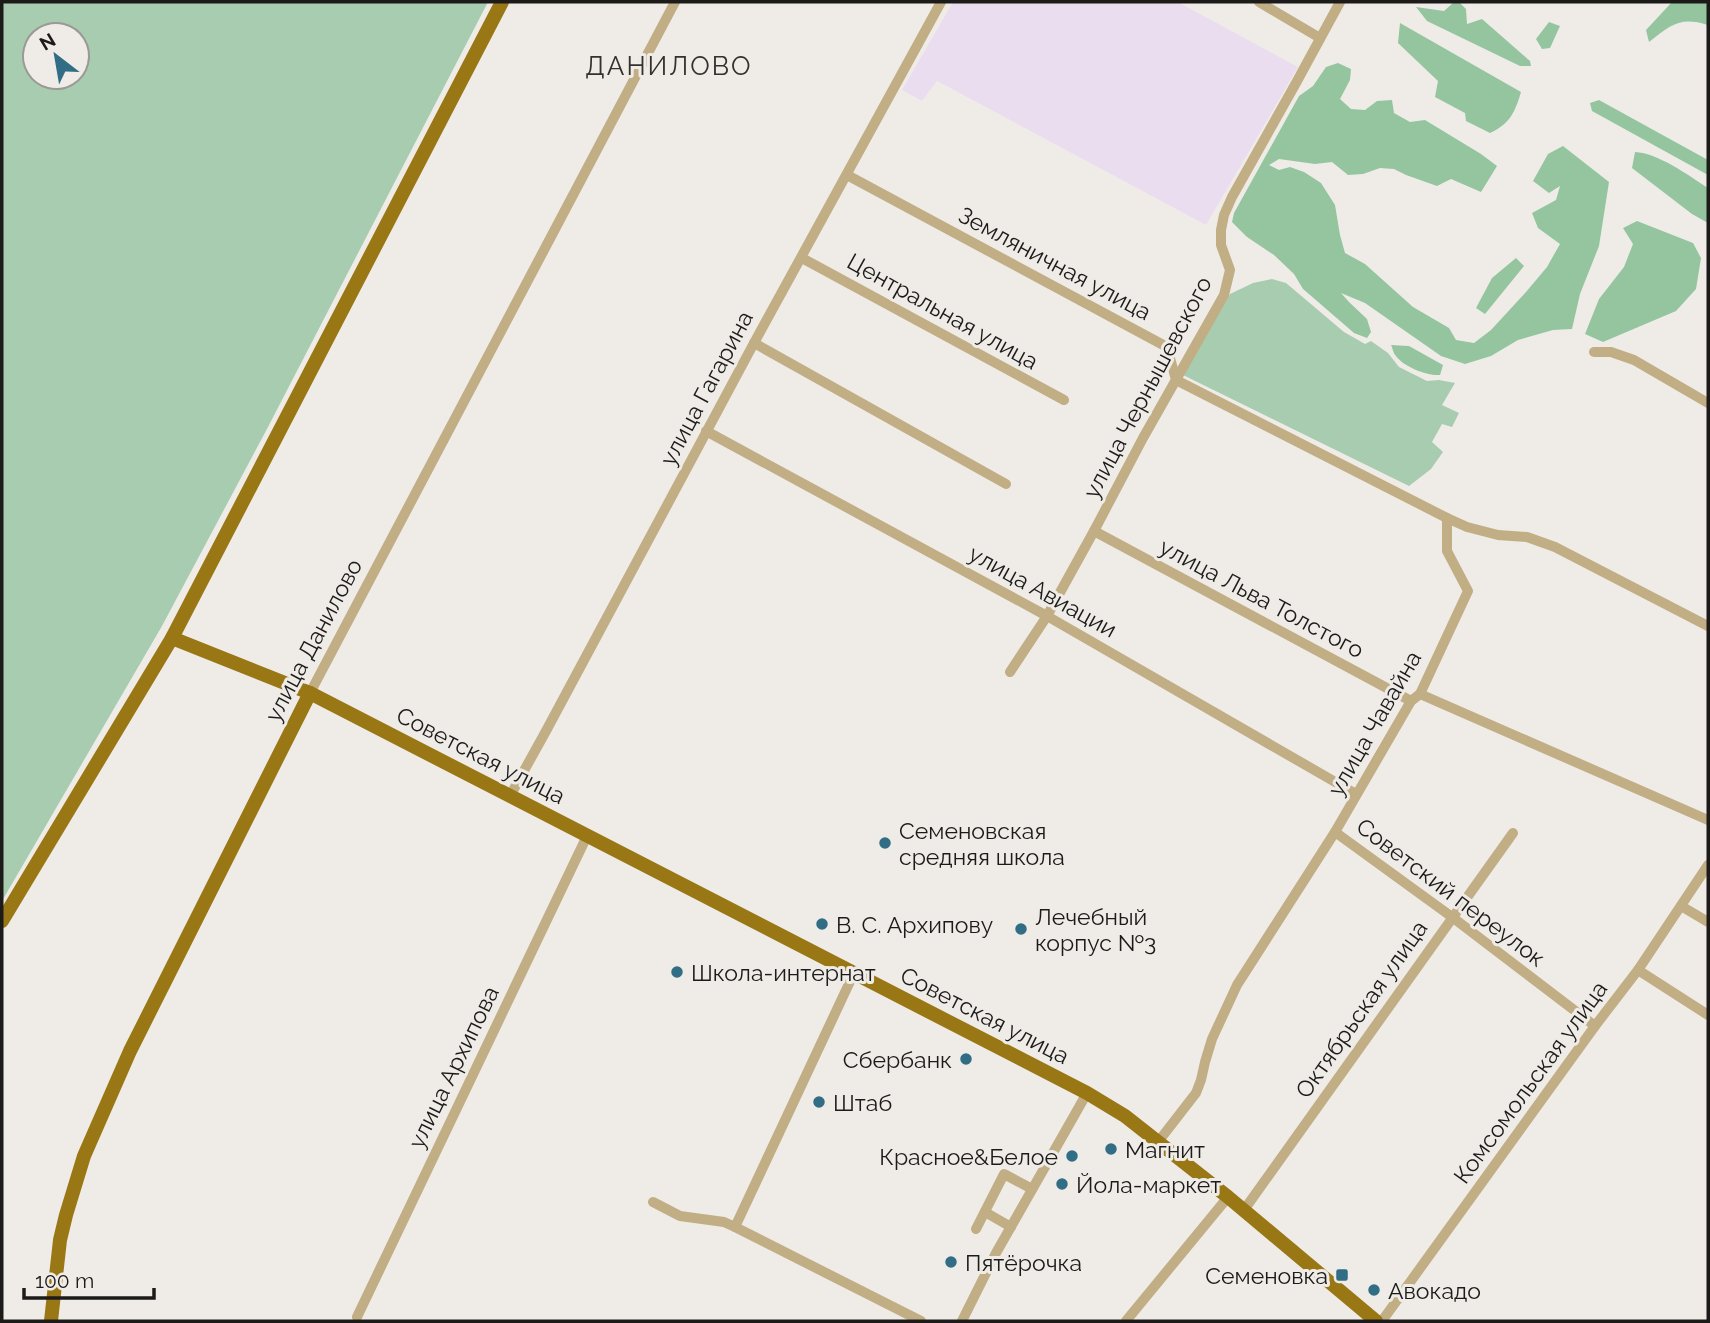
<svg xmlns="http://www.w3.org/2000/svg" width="1710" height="1323" viewBox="0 0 1710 1323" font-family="Raleway,sans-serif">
<rect width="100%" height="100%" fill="#efece8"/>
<!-- industrial -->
<polygon fill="#ebddf0" points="953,2 1178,2 1298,67 1206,225 937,81 922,101 902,90"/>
<!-- green -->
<g fill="#a8ccb0" fill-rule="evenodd">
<path d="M2,2H488L268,427L162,626L2,901ZM35,35H77V77H35Z"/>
<polygon points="1272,279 1286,283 1344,332 1365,344 1371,341 1388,353 1399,367 1427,381 1439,380 1455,383 1442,405 1459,413 1452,427 1442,424 1432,442 1443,452 1431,469 1409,486 1183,375 1230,294 1253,283"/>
</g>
<!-- forest -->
<g fill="#94c59f">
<polygon points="1454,2 1459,2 1466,9 1467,24 1482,19 1530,61 1531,66 1520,66 1427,21 1416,7 1444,11"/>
<path d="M1672,2H1708V25C1680,16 1671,25 1649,42L1646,30Z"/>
<polygon points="1549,22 1560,26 1550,48 1542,49 1536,39"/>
<path d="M1400,23L1521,92C1515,112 1510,124 1490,133L1466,121L1465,113L1435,97L1438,81L1398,43Z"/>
<polygon points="1338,63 1351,69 1350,80 1340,99 1351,109 1365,110 1377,101 1392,100 1394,113 1410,122 1425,120 1481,154 1497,166 1481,192 1451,179 1437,186 1406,175 1394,169 1380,168 1363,174 1348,175 1332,162 1315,164 1279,159 1269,165 1279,170 1290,167 1304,172 1321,183 1335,205 1340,235 1345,253 1365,264 1413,307 1449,328 1456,340 1474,343 1491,330 1526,292 1547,267 1560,244 1538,228 1532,213 1556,200 1560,186 1549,193 1533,181 1548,154 1563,146 1609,182 1599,246 1580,294 1572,329 1553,330 1518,340 1491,356 1465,364 1441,356 1365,303 1341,293 1349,302 1367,319 1371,332 1367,338 1354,333 1317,301 1303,289 1294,274 1274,255 1247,237 1232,222 1234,213 1299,96 1313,86 1326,67"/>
<polygon points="1599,100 1708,160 1708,175 1592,111 1590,103"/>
<path d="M1635,152C1658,153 1688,175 1708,188V223L1692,214L1632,168Z"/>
<polygon points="1637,221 1693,243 1701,258 1696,289 1676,311 1603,342 1585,334 1599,299 1624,267 1633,244 1623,228"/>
<polygon points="1516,258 1524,266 1485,314 1476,308 1492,278"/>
<path d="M1391,345L1409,346L1443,365L1440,375C1427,376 1404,367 1396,356C1393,353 1393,349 1391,345Z"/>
</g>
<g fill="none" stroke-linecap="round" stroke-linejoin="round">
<!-- minor -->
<g stroke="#c1ae84" stroke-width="10">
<polyline points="1259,2 1320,38"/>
<polyline points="847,175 1167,347 1176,380 1447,518 1467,527 1498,535 1527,537 1555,547 1708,626"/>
<polyline points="802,258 1064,400"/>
<polyline points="754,343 1006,484"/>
<polyline points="1594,352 1611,352 1634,360 1708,403"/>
<polyline points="706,431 1047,616 1356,794"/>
<polyline points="1094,531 1411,701"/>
<polyline points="1010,672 1047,616 1094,531 1143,438 1224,295 1230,270 1221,245 1221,230 1224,215 1232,197 1296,83 1340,2"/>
<polyline points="310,693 675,2"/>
<polyline points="1420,694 1708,820"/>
<polyline points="510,796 546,731 754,343 941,2"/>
<polyline points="1335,832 1452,917 1595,1026"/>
<polyline points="1681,906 1708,922"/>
<polyline points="1638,970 1708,1015"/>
<polyline points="1158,1142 1196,1093 1201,1080 1205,1062 1212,1039 1237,985 1335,832 1411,701 1420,694 1468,591 1447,551 1447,518"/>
<polyline points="653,1202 680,1216 724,1222 735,1227 921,1321"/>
<polyline points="1244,1210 1513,833"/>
<polyline points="985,1212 1011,1227"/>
<polyline points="735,1227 854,973"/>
<polyline points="976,1229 1004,1174 1032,1189"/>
<polyline points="357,1317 587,836"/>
<polyline points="962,1321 996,1253 1087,1093"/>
<polyline points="1126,1321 1228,1197"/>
<polyline points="1382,1321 1595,1026 1638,970 1708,865"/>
</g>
<!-- major -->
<g stroke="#9a7715" stroke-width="14">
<polyline points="172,638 310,693 1087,1093 1125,1116 1228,1197 1376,1321"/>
<polyline points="2,921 172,638 502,2"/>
<polyline points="51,1321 60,1240 66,1215 84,1156 130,1051 310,693"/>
</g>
</g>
<!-- markers -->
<g fill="#316e85" stroke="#efece8" stroke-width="2.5">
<circle cx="885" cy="843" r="7"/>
<circle cx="822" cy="924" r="7"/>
<circle cx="1021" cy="929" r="7"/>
<circle cx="677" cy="972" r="7"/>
<circle cx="966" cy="1059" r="7"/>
<circle cx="819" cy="1102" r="7"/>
<circle cx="1111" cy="1149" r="7"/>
<circle cx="1072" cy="1156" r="7"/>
<circle cx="1062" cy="1184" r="7"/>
<circle cx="951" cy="1262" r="7"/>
<rect x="1335" y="1268" width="14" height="14" rx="3.5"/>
<circle cx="1374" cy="1290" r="7"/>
</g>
<g text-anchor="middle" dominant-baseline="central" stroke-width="6" stroke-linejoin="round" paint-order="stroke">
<!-- street labels -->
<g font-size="23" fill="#1c1b19" stroke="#efece8">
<text transform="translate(1055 263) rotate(28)">Земляничная улица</text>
<text transform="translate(943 311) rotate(29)">Центральная улица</text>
<text transform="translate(1147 387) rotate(-62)">улица Чернышевского</text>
<text transform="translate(706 388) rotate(-62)">улица Гагарина</text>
<text transform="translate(1043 591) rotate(29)">улица Авиации</text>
<text transform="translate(1262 598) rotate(28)">улица Льва Толстого</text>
<text transform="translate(313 640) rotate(-62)">улица Данилово</text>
<text transform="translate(1374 723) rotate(-60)">улица Чавайна</text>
<text transform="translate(481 755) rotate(27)">Советская улица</text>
<text transform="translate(1451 892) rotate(37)">Советский переулок</text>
<text transform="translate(1361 1009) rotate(-55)">Октябрьская улица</text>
<text transform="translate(985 1015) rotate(27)">Советская улица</text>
<text transform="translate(453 1067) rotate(-64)">улица Архипова</text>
<text transform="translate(1530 1082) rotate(-54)">Комсомольская улица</text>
</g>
<!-- poi labels -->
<g font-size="23" fill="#1c1b19" stroke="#efece8" text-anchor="start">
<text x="899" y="830">Семеновская<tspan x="899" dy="26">средняя школа</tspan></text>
<text x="1035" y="916">Лечебный<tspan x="1035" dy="26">корпус №3</tspan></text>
<text x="836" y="924">В. С. Архипову</text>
<text x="691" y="972">Школа-интернат</text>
<text x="952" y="1059" text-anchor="end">Сбербанк</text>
<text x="833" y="1102">Штаб</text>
<text x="1125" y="1149">Магнит</text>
<text x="1058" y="1156" text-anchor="end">Красное&amp;Белое</text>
<text x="1076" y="1184">Йола-маркет</text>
<text x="965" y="1262">Пятёрочка</text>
<text x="1328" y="1275" text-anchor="end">Семеновка</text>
<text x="1388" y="1290">Авокадо</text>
</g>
<!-- quarter labels -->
<g font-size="26" letter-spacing="2" fill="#33312d" stroke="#efece8">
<text x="669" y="66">ДАНИЛОВО</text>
</g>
</g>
<!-- border -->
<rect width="1710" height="1323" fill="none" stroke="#1c1b19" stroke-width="7"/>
<!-- north arrow -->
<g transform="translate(56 56) rotate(329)"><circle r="33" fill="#efece8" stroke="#9b9895" stroke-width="2"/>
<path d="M0-5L12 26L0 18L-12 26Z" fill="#316e85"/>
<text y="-10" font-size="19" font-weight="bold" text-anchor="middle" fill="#1c1b19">N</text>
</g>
<!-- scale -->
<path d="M24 1288v10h130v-10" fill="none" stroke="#1c1b19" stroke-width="3.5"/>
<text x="35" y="1288" font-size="21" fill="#1c1b19" stroke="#efece8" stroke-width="5" paint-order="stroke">100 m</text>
</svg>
